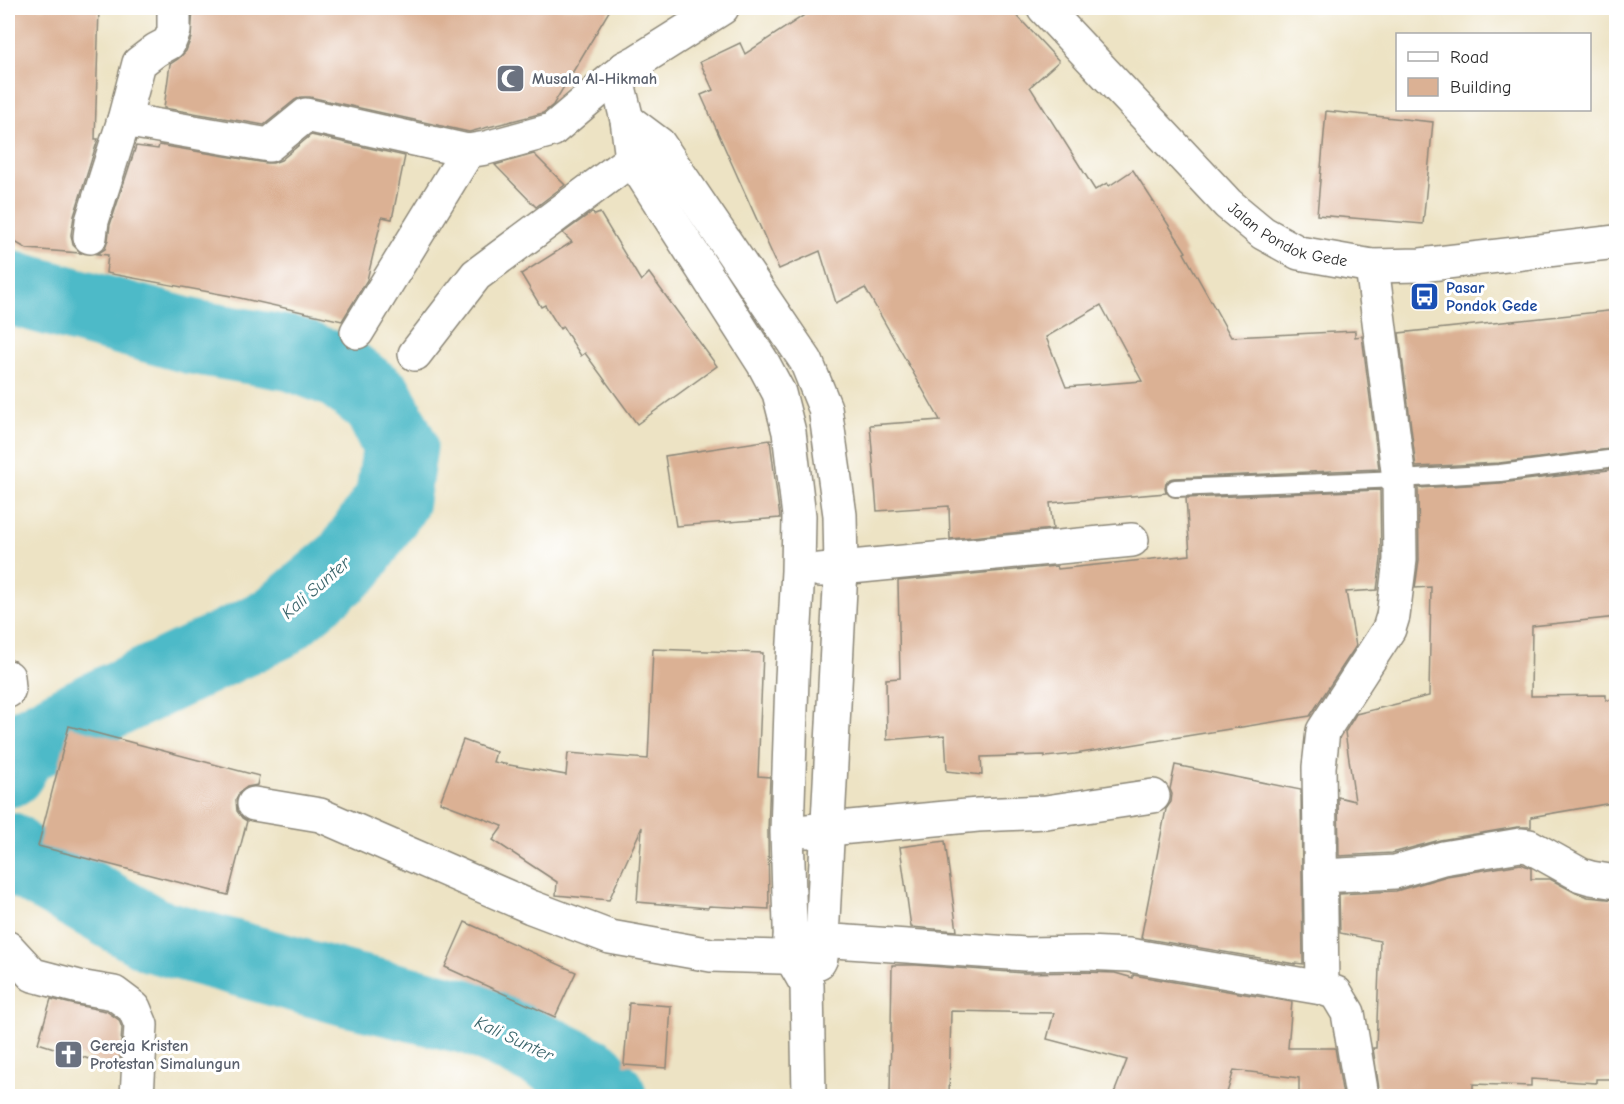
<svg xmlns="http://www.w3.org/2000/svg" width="1624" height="1104" viewBox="0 0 1624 1104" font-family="'Comic Neue',sans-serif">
<rect width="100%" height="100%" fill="#fff"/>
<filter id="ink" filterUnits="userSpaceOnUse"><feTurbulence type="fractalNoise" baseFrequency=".0167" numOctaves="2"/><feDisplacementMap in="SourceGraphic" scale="12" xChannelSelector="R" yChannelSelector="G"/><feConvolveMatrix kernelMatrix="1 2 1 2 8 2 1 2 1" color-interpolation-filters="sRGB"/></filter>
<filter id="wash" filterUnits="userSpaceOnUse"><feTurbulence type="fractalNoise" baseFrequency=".008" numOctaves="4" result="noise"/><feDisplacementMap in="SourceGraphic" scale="24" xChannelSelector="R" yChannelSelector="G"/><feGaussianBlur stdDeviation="1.35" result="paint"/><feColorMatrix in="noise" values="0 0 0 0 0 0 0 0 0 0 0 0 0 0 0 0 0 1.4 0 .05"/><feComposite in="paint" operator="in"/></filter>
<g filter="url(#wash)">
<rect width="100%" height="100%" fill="#ede3c4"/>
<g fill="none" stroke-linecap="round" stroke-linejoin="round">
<!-- river -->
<g stroke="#4dbac8" stroke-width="75">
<polyline points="8,287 193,337 293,354 340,372 378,401 400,446 392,500 349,562 276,623 75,719 20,749 8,770"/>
<polyline points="8,849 9,853 153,935 351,990 476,1019 591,1075 609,1096"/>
</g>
</g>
<g id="blocks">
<!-- building -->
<g fill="#dbb194" fill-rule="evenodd">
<polygon points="8,8 99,8 95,139 98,139 74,216 71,235 73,245 81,253 27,249 8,238"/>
<polygon points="193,8 611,8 553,105 543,113 469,132 310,97 301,97 295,100 264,125 164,108 170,64 178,59 186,51 191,38"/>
<path d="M815,8H1010L1059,61L1030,87L1095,190L1107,183L1109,186L1133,170L1186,252L1184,253L1231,337L1355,331V337L1362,336L1379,469L1175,478L1170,479L1166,483L1165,488L1166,493L1050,503L1053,529L950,539L949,506L877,511L870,425L940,420L865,288L836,303L820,251L779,269L701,95L713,90L700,62L740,43L745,54ZM1101,305L1142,381L1066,387L1046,337Z"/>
<polygon points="1326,111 1433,122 1423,224 1317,215"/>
<polygon points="311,135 405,156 392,219 382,217 367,280 342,321 231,296 106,273 108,255 97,254 105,249 108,240 110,225 136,146 158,149 159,145 266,163 273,163 281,160"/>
<polygon points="534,154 565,185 536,207 495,165"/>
<polygon points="592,212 595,215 600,213 641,281 649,273 717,366 637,424 585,353 581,356 563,327 560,329 545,305 541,307 521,274 572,242 563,233"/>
<polygon points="1617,310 1617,448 1499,463 1416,467 1399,333"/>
<polygon points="770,440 780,518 676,526 665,456"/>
<polygon points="1617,469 1617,617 1532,626 1531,696 1606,695 1606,700 1617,700 1617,802 1531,817 1531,827 1517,827 1440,840 1392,853 1339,856 1338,797 1355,801 1345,732 1356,714 1429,696 1431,587 1415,588 1419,560 1418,488 1501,483"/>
<polygon points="1380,490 1381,559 1377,590 1346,592 1356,646 1310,716 1075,754 1045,757 1045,755 981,757 982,775 947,771 945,735 887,740 886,679 900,678 898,581 1057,566 1058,569 1190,555 1186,498"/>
<polygon points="653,649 763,653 758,776 770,777 768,831 769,909 709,906 708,908 637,902 642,827 609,900 556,895 557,882 493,840 503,826 440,802 463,740 496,752 493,762 566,775 568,753 648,759"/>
<polygon points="69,726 259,776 257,785 247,787 240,792 236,800 237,811 242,818 247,821 228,895 38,846"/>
<polygon points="1175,765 1301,790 1303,964 1295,963 1295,964 1141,938 1166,809 1171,802 1172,794 1170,789"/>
<polygon points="945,841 957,931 911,927 900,847"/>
<polygon points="1521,864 1531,868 1531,879 1550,879 1576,893 1588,897 1617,900 1617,1079 1596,1079 1596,1083 1531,1079 1531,1086 1473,1084 1473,1096 1380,1095 1373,1048 1376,1048 1380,941 1340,933 1339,894 1396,891 1447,876"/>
<polygon points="465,922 576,972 555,1017 445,967"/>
<polygon points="892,965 916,965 1024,973 1085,972 1115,973 1133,978 1133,975 1292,1002 1288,1048 1335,1048 1343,1096 1299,1096 1299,1078 1234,1070 1226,1096 1113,1096 1127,1060 1047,1039 1054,1013 951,1011 949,1096 890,1096"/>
<polygon points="51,999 76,1005 106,1011 119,1020 122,1028 120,1059 118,1068 38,1043"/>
<polygon points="629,1003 671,1006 667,1068 624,1065"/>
</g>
</g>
</g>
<g filter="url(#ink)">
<use href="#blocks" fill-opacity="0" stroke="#8c8778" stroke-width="1.5"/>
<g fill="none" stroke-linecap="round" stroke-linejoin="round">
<defs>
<polyline id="lane" points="1175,488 1399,479 1500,473 1616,458"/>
<g id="street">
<polyline points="174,8 174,31 169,43 156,50 139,63 124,120 269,145 306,115 468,151 486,148 552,130 625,68"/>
<polyline points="722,8 638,61 625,68 619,87 627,120 632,159 763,363 779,393 789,432 799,516 798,571 792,678 787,832 791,957 807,985 809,1096"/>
<polyline points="627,120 659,144 806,361 825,408 840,515 841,569 821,958 819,962"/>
<polyline points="90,237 92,221 124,120"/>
<polyline points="357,332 468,151"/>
<polyline points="415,354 476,275 632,159 652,148"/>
<polyline points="820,570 1132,540"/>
<polyline points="8,677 9,688 8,691"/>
<polyline points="254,804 320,815 531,907 610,937 711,955 813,958"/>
<polyline points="807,831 978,815 1046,812 1153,796"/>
<polyline points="1322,876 1395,872 1443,858 1520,845 1529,846 1581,875 1591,878 1616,882"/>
<polyline points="790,938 1025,954 1085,953 1129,955 1322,988 1319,767 1323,731 1389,629 1393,616 1400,560 1399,479 1372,266"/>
<polyline points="8,948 33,975 79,987 114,993 134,1008 141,1025 137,1096"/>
<polyline points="1322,988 1336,993 1348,1013 1362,1096"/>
</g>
<g id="primary">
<path id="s1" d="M1044,8L1228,204L1263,233L1299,253L1372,266L1421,265L1616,242"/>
</g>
</defs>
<!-- lane casing -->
<use href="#lane" stroke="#8c8778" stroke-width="20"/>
<!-- street casing -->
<use href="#street" stroke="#8c8778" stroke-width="36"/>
<!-- primary casing -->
<use href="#primary" stroke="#8c8778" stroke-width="36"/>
<!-- lane -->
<use href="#lane" stroke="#fff" stroke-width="16"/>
<!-- street -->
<use href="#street" stroke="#fff" stroke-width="33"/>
<!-- primary -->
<use href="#primary" stroke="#fff" stroke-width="33"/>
</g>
</g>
<!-- icons -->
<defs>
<symbol id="mosque-square" viewBox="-11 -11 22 22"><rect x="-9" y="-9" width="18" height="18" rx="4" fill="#6b7280" stroke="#fff"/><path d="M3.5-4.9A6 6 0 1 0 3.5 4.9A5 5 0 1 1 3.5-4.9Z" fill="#fff"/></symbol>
<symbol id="bus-square" viewBox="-11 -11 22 22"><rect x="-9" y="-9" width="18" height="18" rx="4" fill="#1a4fb4" stroke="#fff"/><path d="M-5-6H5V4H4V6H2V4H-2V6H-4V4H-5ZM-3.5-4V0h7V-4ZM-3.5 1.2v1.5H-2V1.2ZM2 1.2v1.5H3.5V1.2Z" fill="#fff"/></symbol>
<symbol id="church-square" viewBox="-11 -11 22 22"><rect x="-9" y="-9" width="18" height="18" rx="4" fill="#6b7280" stroke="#fff"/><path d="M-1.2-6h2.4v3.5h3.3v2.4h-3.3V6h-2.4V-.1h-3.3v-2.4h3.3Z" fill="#fff"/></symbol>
</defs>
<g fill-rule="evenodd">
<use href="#mosque-square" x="494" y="62" width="33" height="33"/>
<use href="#bus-square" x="1408" y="280" width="33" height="33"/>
<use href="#church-square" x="52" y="1038" width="33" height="33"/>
</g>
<g text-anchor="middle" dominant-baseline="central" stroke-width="6" stroke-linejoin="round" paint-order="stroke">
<!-- worship labels -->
<g font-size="16" font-weight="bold" fill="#5b616d" stroke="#fff" text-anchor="start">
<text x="532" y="79">Musala Al-Hikmah</text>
<text x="90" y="1046">Gereja Kristen<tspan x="90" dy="18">Protestan Simalungun</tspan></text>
</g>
<!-- street labels -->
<g font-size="16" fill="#2b2b2b" stroke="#fff">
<text stroke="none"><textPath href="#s1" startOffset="338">Jalan Pondok Gede</textPath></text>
</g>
<!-- transit labels -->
<g font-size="16" font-weight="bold" fill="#164399" stroke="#fff" text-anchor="start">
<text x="1446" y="288">Pasar<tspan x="1446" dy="18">Pondok Gede</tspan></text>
</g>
<!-- water labels -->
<g font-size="18" font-style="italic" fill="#39646a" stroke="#fff">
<text transform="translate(316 588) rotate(-41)">Kali Sunter</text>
<text transform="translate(514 1039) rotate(25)">Kali Sunter</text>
</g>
</g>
<!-- margin -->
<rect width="1624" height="1104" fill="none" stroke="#fff" stroke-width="30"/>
<!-- legend -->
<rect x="1396" y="33" width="195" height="78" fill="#ffffff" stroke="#aaaaaa" stroke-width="1.5"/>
<rect x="1408" y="52" width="30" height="9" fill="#ffffff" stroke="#aaaaaa" stroke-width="1.5"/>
<text x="1450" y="63" font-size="18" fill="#2b2b2b">Road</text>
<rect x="1408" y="78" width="30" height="18" fill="#dbb194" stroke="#aaaaaa" stroke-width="1.5"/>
<text x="1450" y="93" font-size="18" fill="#2b2b2b">Building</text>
</svg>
